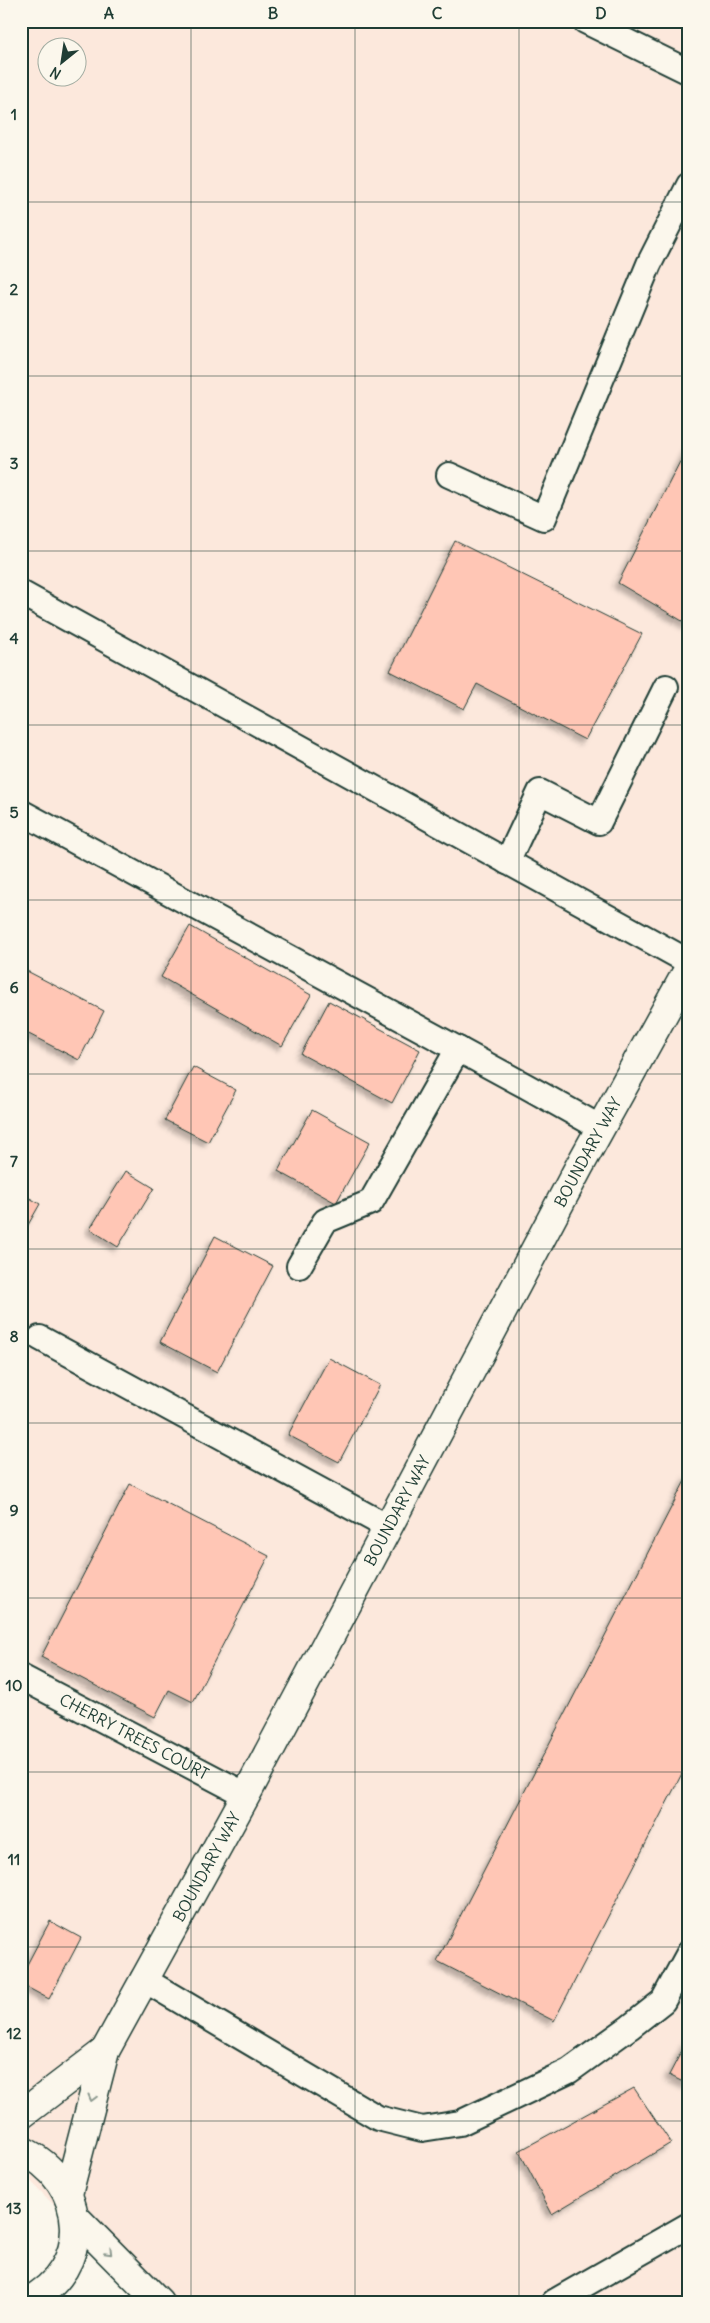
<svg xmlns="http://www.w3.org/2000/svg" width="710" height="2323" viewBox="0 0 710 2323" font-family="Delius,sans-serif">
<defs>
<filter id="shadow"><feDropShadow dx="-4.5" dy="4.5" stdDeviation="2.5" flood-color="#0004"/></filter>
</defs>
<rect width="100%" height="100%" fill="#fbf7ec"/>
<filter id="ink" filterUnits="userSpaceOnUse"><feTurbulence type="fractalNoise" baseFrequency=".02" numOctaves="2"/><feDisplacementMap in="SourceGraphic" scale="10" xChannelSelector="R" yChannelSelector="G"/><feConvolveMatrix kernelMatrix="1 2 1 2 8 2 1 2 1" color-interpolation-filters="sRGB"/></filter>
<g filter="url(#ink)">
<!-- built -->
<path fill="#fce8dc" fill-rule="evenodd" d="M21,21H689V2302H147L21,2171ZM48,48H78V78H48Z"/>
<!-- building -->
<g fill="#ffc6b5" stroke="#1f3d34" filter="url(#shadow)">
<polygon points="689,444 689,625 618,583"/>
<polygon points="455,541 642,634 585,740 477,684 464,709 390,671"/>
<polygon points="190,926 311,995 282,1046 161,977"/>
<polygon points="27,971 104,1011 79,1060 21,1030 21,982"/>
<polygon points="329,1001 420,1050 392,1103 301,1054"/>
<polygon points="193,1067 236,1090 208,1142 165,1120"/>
<polygon points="312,1110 370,1142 336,1203 278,1171"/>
<polygon points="126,1171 154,1188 118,1247 90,1229"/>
<polygon points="21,1193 40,1204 21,1237"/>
<polygon points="215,1236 273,1266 217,1372 160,1342"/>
<polygon points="329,1358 380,1385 339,1462 288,1435"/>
<polygon points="689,1473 689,1760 554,2021 437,1961"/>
<polygon points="130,1484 269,1556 193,1702 169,1690 155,1717 41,1657"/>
<polygon points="50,1921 81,1938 49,1999 21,1984 21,1976"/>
<polygon points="689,2037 689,2085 669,2075"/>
<polygon points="634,2088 671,2143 552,2214 519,2151"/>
</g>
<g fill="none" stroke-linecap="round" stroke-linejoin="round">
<defs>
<g id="service">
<polyline points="585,21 689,72"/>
<polyline points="449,475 544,518 649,264 689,185"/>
<polyline points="21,593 689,962"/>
<polyline points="21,812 526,1086 601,1128"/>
<polyline points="507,862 540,792 599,822 666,687"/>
<polyline points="299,1266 325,1221 371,1202 458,1049"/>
<polyline points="40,1338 388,1527"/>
<path id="s1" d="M21,1677L246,1795"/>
<polyline points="143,1979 378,2118 422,2129 460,2123 569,2071 630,2027 663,2001 689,1953"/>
<polyline points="554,2302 689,2225"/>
</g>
<g id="tertiary">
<polyline points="21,2115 105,2051"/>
<path d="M21,2150C89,2181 95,2269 26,2302"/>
<path id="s2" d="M68,2194L105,2051L246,1795L579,1167L689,968"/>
<polyline points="75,2217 159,2302"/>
</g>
</defs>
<!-- service casing -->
<use href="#service" stroke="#1f3d34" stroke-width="28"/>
<!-- tertiary casing -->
<use href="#tertiary" stroke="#1f3d34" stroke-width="31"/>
<!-- service -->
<use href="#service" stroke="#fbf7ec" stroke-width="24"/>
<!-- tertiary -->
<use href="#tertiary" stroke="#fbf7ec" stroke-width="28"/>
</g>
<!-- one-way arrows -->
<defs><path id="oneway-chevron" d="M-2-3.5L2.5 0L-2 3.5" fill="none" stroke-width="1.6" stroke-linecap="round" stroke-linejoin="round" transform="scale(1.25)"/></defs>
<g stroke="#8d9a90">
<use href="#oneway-chevron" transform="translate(92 2098) rotate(105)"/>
<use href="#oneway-chevron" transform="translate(109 2252) rotate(45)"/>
</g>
</g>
<!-- grid -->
<path fill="none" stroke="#1f3d34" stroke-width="1" stroke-opacity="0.55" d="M191,21V2302M355,21V2302M519,21V2302M21,202H689M21,376H689M21,551H689M21,725H689M21,900H689M21,1074H689M21,1249H689M21,1423H689M21,1598H689M21,1772H689M21,1947H689M21,2121H689"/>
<g text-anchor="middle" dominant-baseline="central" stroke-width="4" stroke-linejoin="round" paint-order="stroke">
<!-- street labels -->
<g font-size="16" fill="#1f3d34" stroke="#fbf7ec">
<text stroke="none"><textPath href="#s2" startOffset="1168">BOUNDARY WAY</textPath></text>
<text stroke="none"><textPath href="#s2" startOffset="762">BOUNDARY WAY</textPath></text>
<text stroke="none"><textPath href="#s1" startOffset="128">CHERRY TREES COURT</textPath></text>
<text stroke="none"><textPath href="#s2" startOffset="358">BOUNDARY WAY</textPath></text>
</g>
</g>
<!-- margin -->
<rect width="710" height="2323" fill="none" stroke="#fbf7ec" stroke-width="55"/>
<!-- north arrow -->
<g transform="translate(62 62) rotate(210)"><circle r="24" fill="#fbf7ec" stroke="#a3ada2"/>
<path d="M0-4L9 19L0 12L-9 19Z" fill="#1f3d34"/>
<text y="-8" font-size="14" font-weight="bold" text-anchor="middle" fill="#1f3d34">N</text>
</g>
<rect x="28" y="28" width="654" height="2268" fill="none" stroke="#1f3d34" stroke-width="2"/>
<g font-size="16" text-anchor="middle" font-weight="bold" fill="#1f3d34">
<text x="109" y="19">A</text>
<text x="273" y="19">B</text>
<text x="437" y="19">C</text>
<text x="601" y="19">D</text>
<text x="14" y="120">1</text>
<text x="14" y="295">2</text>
<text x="14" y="469">3</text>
<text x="14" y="644">4</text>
<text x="14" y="818">5</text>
<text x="14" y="993">6</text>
<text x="14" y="1167">7</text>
<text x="14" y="1342">8</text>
<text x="14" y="1516">9</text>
<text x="14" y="1691">10</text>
<text x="14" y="1865">11</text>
<text x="14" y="2039">12</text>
<text x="14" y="2214">13</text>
</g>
</svg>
